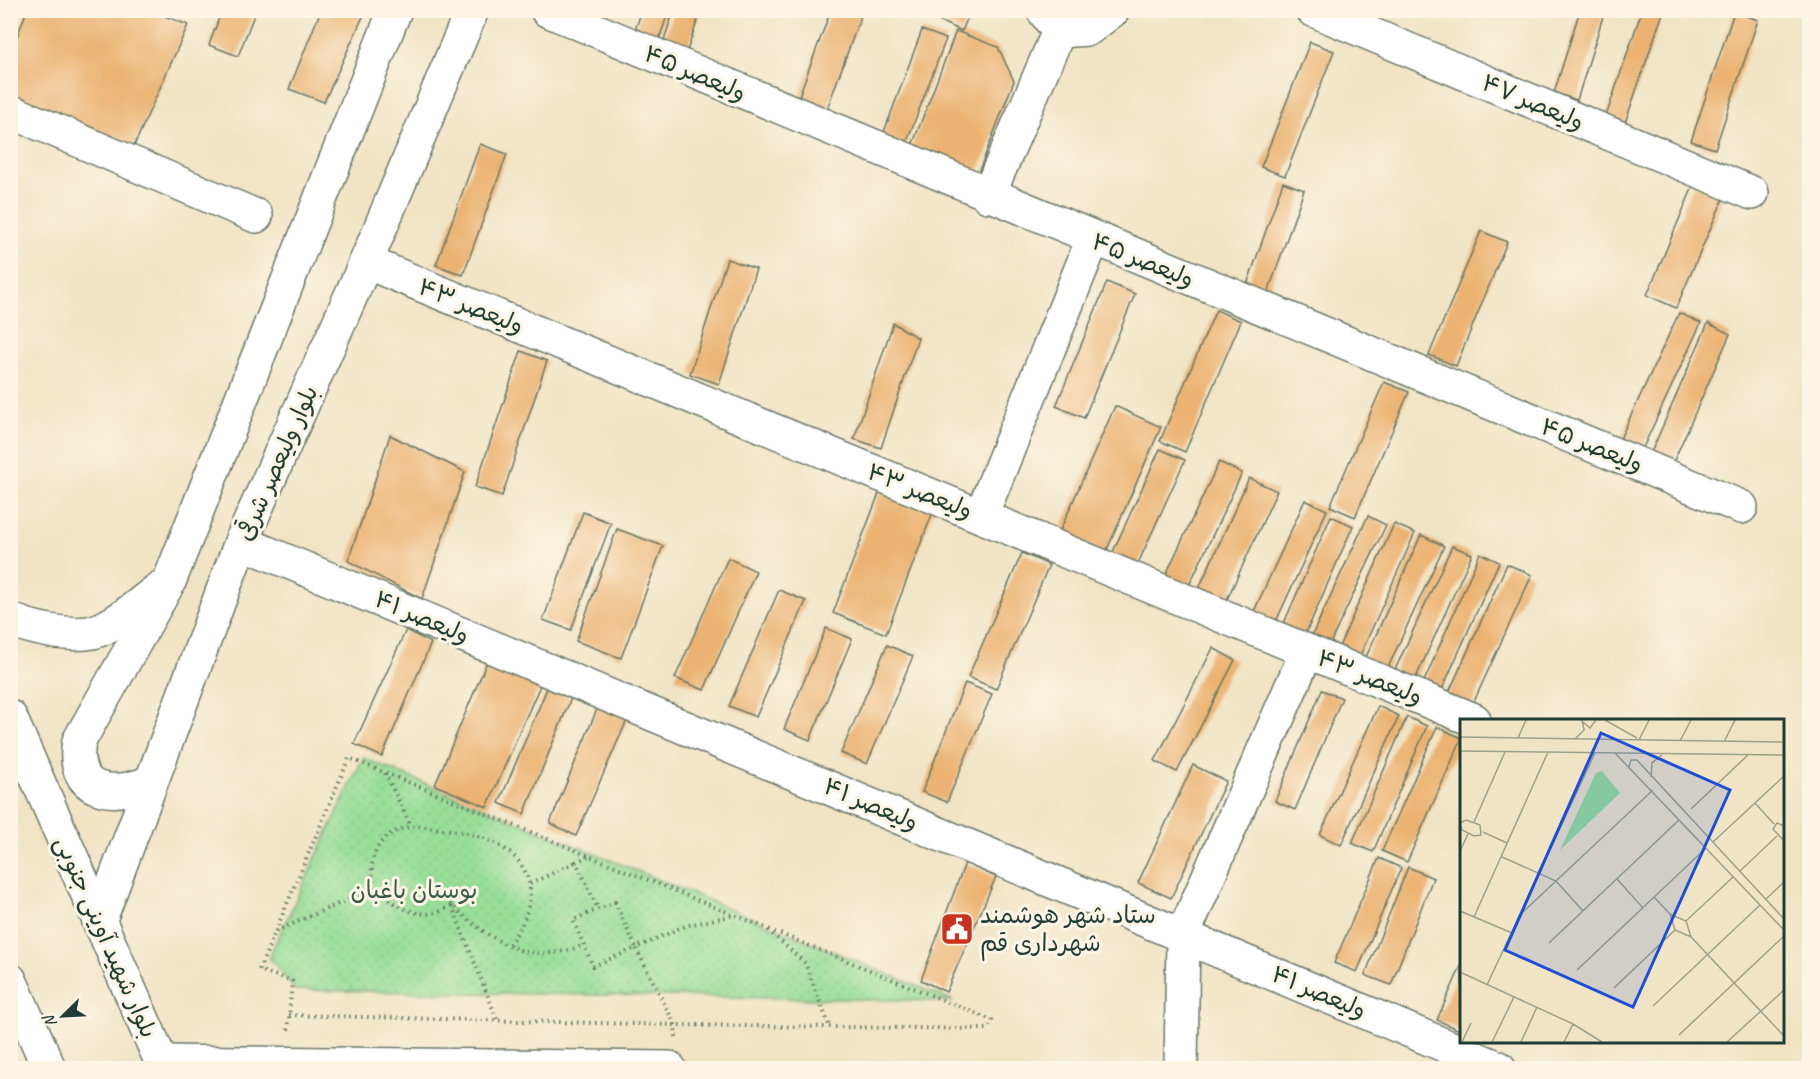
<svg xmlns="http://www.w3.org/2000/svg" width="1820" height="1079" viewBox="0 0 1820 1079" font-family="Caveat,'Playpen Sans Arabic',sans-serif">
<defs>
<pattern id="park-dots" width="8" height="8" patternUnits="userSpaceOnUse" patternTransform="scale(1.5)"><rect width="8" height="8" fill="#98de97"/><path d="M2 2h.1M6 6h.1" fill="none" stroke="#83bf83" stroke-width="1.8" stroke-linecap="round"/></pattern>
</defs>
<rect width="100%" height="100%" fill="#fcf5e5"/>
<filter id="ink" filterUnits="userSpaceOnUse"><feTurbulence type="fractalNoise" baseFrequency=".0167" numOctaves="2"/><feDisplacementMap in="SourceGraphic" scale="12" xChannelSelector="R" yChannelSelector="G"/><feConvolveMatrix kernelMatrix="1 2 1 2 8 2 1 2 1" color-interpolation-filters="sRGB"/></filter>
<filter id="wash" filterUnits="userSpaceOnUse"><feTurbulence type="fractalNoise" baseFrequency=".008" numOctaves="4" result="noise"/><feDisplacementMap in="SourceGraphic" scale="24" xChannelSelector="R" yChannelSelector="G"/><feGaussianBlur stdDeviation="1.35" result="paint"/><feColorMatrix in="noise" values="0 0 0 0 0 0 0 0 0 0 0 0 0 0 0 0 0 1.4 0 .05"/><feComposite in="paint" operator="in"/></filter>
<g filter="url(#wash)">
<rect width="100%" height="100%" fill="#f0e4c5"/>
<!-- park -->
<polygon fill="url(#park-dots)" stroke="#5c8e66" stroke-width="1.5" points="363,758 953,1001 295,990 269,957"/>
<g id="blocks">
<!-- building -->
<g fill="#ebb271">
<polygon points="27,10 158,10 157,13 188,25 130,155 10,100 10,55"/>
<polygon points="222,10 256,10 238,56 209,45"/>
<polygon points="321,10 366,10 324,102 289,89"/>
<polygon points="642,10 669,10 656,48 632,39"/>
<polygon points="674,10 701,10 684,60 660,52"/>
<polygon points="831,10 863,10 823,120 794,109"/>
<polygon points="913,10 971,10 962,31"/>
<polygon points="1580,10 1605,10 1577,100 1554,93"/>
<polygon points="1642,10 1664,10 1625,123 1606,116"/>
<polygon points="1734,12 1758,20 1715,149 1691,141"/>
<polygon points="922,30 946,39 904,149 881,140"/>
<polygon points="956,31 998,47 1014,81 973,186 908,156"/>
<polygon points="1310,42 1334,51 1285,176 1261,167"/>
<polygon points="480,144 507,154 463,275 436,265"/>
<polygon points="1283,182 1304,190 1264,304 1243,296"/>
<polygon points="1694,184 1724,197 1676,308 1647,295"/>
<polygon points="1481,231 1507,242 1456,366 1429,355"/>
<polygon points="727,259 756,269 719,384 690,374"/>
<polygon points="1107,282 1135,294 1084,418 1056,406"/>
<polygon points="1216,310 1241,321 1185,452 1160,441"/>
<polygon points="1679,313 1701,323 1641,452 1619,441"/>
<polygon points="893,323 918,338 881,448 854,439"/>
<polygon points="1708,323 1730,334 1672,465 1650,455"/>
<polygon points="521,351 547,361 502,496 475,487"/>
<polygon points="1384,382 1409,392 1355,517 1330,506"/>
<polygon points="1115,406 1161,427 1105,554 1059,533"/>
<polygon points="390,435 465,472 422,599 348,561"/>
<polygon points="1160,449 1185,460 1135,570 1110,558"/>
<polygon points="1219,462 1242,473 1185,594 1162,583"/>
<polygon points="1249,478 1277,491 1223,608 1196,595"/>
<polygon points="883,483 936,504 886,634 833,613"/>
<polygon points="1305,500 1327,510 1273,628 1251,618"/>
<polygon points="583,512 611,523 571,630 543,620"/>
<polygon points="1331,516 1353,526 1302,642 1280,632"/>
<polygon points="1368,516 1386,525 1325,654 1307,646"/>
<polygon points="1394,524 1415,533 1354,669 1333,660"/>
<polygon points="617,529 663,546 621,658 576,641"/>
<polygon points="1421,535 1444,546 1384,676 1362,666"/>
<polygon points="1452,546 1472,554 1414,682 1394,672"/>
<polygon points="1022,553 1049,565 996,689 968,677"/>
<polygon points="1480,553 1499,562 1440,694 1422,686"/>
<polygon points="728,558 756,571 704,690 675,678"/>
<polygon points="1507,564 1532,575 1470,710 1446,699"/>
<polygon points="779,590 806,601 756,717 729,706"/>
<polygon points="826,628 852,639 810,740 784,729"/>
<polygon points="406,630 431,643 382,757 354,744"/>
<polygon points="887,645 913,656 867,764 841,753"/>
<polygon points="1213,648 1235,660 1177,772 1155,761"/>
<polygon points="489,657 541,683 487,807 435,785"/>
<polygon points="965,683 992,694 947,802 922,792"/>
<polygon points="548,686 571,698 524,814 499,803"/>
<polygon points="1322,690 1342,698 1295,810 1275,801"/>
<polygon points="602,697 631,711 576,836 550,823"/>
<polygon points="1378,706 1399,716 1341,845 1320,835"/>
<polygon points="1407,717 1427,726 1373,852 1352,843"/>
<polygon points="1437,727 1462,738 1407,862 1382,851"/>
<polygon points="1193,765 1226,781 1171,898 1138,883"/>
<polygon points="1379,858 1401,868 1357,972 1334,963"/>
<polygon points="965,863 996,877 946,992 921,980"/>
<polygon points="1408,867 1433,878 1391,985 1365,975"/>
<polygon points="1462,964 1462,1025 1459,1030 1437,1020"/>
</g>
</g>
</g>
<g filter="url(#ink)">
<use href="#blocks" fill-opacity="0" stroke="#687767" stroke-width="1.5"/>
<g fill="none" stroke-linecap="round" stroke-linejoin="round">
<defs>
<g id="minor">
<polyline points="547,10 1741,507"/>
<polyline points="1043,10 1059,31 1088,29 1113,10"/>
<polyline points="1313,10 1752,193"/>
<polyline points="10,111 256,216"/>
<polyline points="988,196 1059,31"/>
<polyline points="366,262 1474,720"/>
<polyline points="981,516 1093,239"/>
<polyline points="241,542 1499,1068"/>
<polyline points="161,1062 669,1068"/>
<polyline points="1181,1068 1183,935 1307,651"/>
</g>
<g id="major">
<path d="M10,619C30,629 71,637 93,632C115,626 142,602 160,588"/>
<polyline points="10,717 164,1068"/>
<path d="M151,782C112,798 70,794 79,741L169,582L395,10"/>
<polyline points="99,922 241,542 366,262 472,10"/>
<polyline points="10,980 49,1068"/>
</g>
</defs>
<!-- minor casing -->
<use href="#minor" stroke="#687767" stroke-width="36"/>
<!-- major casing -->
<use href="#major" stroke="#687767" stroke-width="36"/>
<!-- path -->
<g stroke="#687767" stroke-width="4" stroke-dasharray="1.5 4.5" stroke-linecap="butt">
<polyline points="385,773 411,826"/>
<polyline points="588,856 576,862 598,909"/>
<polyline points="530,884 576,862"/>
<path d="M375,888C365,860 378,832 410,827C420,825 433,828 442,829C514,836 560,879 507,947"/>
<polygon points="615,902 636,948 593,966 573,920"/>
<polyline points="452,906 497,1019"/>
<polyline points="768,930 805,963 829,1025"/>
<path d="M276,931L375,888C397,908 425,925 451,905C494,942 526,967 584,945"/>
<polyline points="288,1030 292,981 259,970 349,758 992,1020 988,1029 675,1025 288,1015"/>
<polyline points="676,1037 675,1025 636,948 685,926 734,915"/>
</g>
<!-- minor -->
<use href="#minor" stroke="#fff" stroke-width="33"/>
<!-- major -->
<use href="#major" stroke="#fff" stroke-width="33"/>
</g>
</g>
<!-- icons -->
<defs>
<symbol id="civic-square" viewBox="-11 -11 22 22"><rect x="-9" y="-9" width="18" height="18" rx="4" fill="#c8321e" stroke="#fcf5e5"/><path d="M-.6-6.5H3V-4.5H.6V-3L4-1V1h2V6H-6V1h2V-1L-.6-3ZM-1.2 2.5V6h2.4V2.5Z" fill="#fff"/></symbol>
</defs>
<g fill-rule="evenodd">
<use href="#civic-square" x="938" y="910" width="38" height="38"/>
</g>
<g text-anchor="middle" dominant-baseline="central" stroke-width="6" stroke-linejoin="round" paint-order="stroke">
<!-- street labels -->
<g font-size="24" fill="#1f3d34" stroke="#fcf5e5">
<text transform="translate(695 73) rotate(23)">ولیعصر ۴۵</text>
<text transform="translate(1533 102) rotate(23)">ولیعصر ۴۷</text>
<text transform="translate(1143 260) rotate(22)">ولیعصر ۴۵</text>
<text transform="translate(471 306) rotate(22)">ولیعصر ۴۳</text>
<text transform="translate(1592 445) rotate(22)">ولیعصر ۴۵</text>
<text transform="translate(277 463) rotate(-66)">بلوار ولیعصر شرقی</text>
<text transform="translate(920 491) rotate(22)">ولیعصر ۴۳</text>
<text transform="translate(422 617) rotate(23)">ولیعصر ۴۱</text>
<text transform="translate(1370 677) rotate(22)">ولیعصر ۴۳</text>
<text transform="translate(871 804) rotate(23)">ولیعصر ۴۱</text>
<text transform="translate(106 937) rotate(66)">بلوار شهید آوینی جنوبی</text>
<text transform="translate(1319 992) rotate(23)">ولیعصر ۴۱</text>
</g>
<!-- park labels -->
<g font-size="24" fill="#375d48" stroke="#fcf5e5">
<text x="414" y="890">بوستان باغبان</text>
</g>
<!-- poi labels -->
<g font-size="24" fill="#1f3d34" stroke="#fcf5e5" text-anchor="start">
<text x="980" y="915">ستاد شهر هوشمند<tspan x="980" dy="28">شهرداری قم</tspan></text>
</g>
</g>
<!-- overview -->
<g transform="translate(1460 719)">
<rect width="324" height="324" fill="#f0e4c5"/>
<path d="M142,52L160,74L100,131L136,54Z" fill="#98de97"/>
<path fill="none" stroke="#9ca18b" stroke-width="1.5" d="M145,1L177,19M123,3L130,9L136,1M0,18L324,23M58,19L66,1M115,20L124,11L122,1M179,21L189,1M220,22L231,1M264,23L275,1M0,32L324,36M155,34L324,211M169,48L171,41H177L324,200M191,58L192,44L202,36M295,84L314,105M231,90L289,35M6,101L20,106L21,116L14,117L2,111L0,104ZM14,103L45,33M324,107L317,104L313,110L324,122M23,113L47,124M253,123L324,57M0,132L8,115M42,138L96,162L123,192M280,152L317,117M157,160L183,189M194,178L210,195M306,180L324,163M0,192L52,214M63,193L193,71M14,198L88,33M226,202L273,158M231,218L226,202L210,195L215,211L231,218L324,317M89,224L219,101M117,251L246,129M0,253L113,305L142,323M27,266L135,34M154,269L215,211M193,287L300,186M219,316L324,217M2,323L11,304M32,323L54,278M61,323L77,288M104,323L113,305M267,323L324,271"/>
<path fill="#1d4ed8" fill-opacity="0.15" stroke="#1d4ed8" stroke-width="3" d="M141,14L270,71L173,288L45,231Z"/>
<rect width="324" height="324" fill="none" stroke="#1f3d34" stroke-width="3"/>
</g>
<!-- margin -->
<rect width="1820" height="1079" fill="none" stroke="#fcf5e5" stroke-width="36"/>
<!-- north arrow -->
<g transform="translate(63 1016) rotate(246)" stroke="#fcf5e5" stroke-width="4.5" paint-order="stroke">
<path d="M0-4.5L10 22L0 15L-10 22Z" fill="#1f3d34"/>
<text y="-9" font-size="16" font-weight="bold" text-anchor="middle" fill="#1f3d34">N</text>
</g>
</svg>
